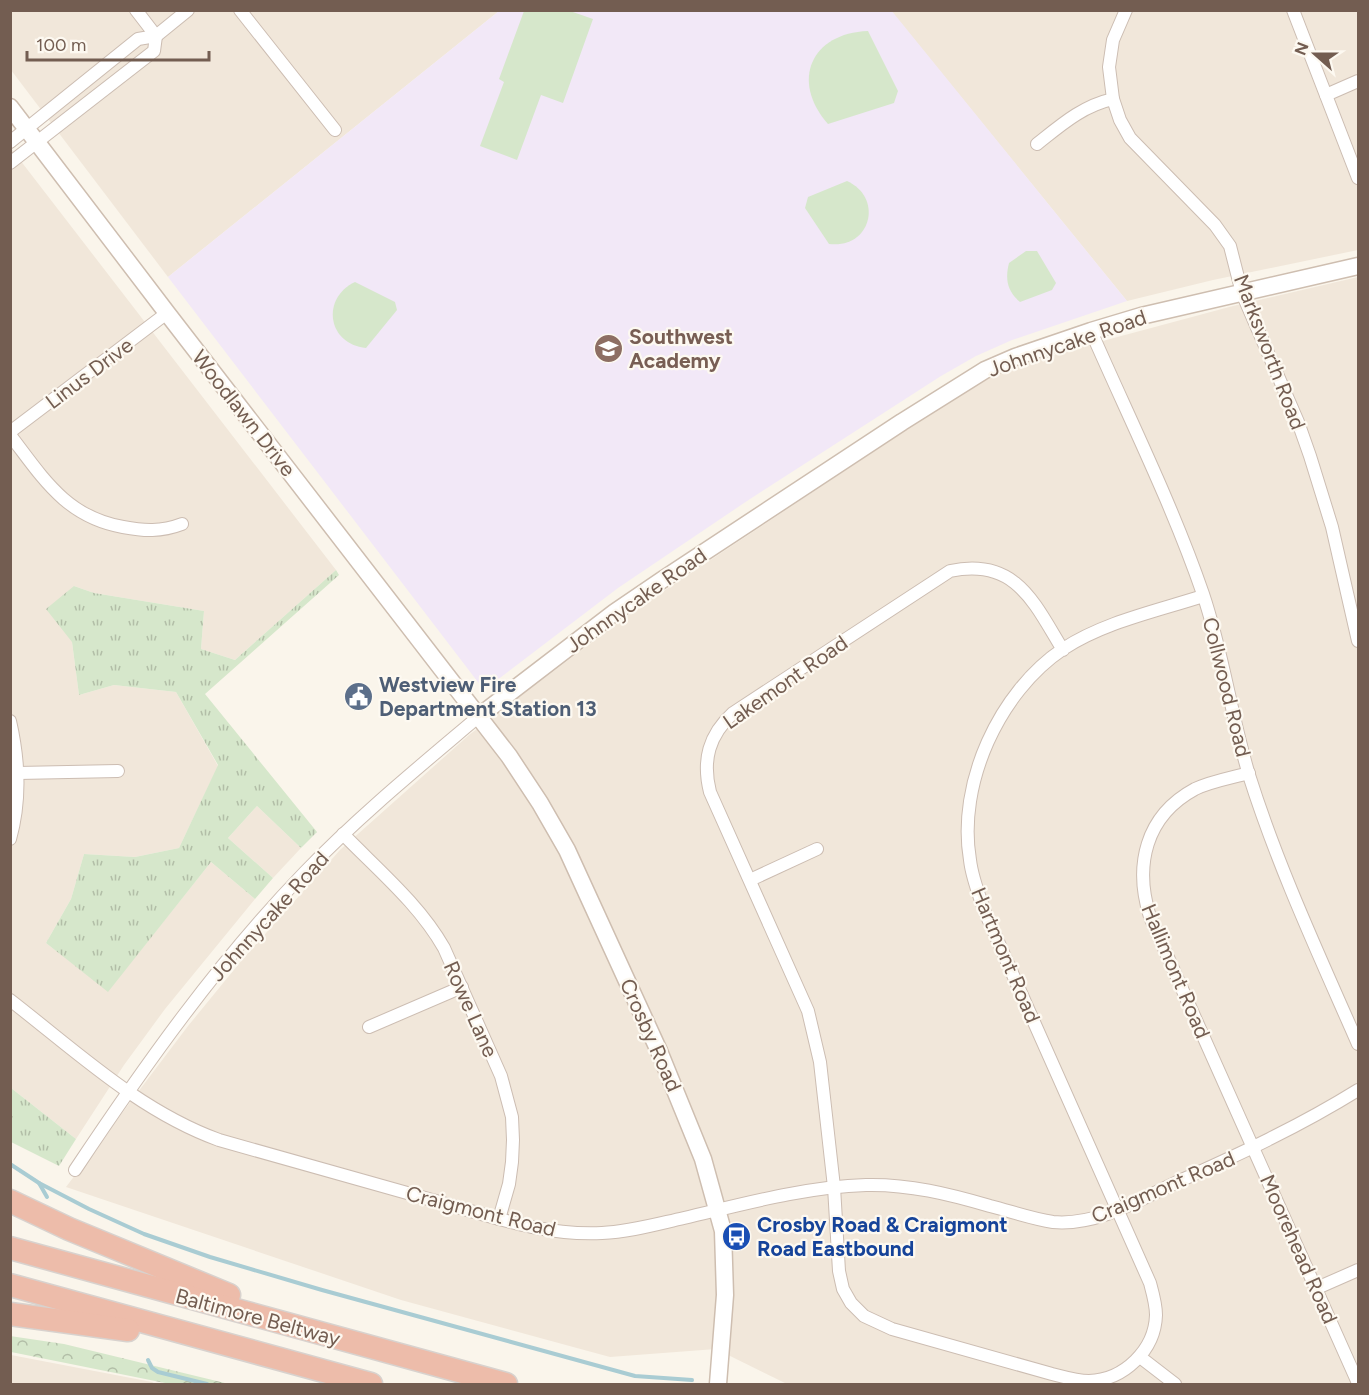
<svg xmlns="http://www.w3.org/2000/svg" width="1369" height="1395" viewBox="0 0 1369 1395" font-family="Figtree,sans-serif">
<defs>
<pattern id="grass-tufts" width="24" height="20" patternUnits="userSpaceOnUse" patternTransform="scale(1.5)"><rect width="24" height="20" fill="#d6e7cb"/><path d="M3 7l-1-3M5 7V3M7 7l1-3M15 17l-1-3M17 17v-4M19 17l1-3" fill="none" stroke="#b2bea7"/></pattern>
<pattern id="forest-crowns" width="20" height="18" patternUnits="userSpaceOnUse" patternTransform="scale(1.5)"><rect width="20" height="18" fill="#d6e7cb"/><path d="M2 6a3 3 0 1 1 6 0M12 15a3 3 0 1 1 6 0" fill="none" stroke="#b2bea7"/></pattern>
</defs>
<rect width="100%" height="100%" fill="#faf5eb"/>
<!-- residential -->
<g fill="#f1e7da">
<polygon points="11,11 499,11 168,277 11,70"/>
<polygon points="891,11 1358,11 1358,250 1213,280 1127,301"/>
<polygon points="10,147 336,570 235,660 201,649 204,611 94,593 74,586 72,642 79,695 114,685 176,692 218,766 179,848 135,857 84,854 71,899 46,943 108,991 211,862 255,899 165,1009 124,1065 76,1139 11,1088"/>
<polygon points="1358,277 1358,1384 787,1384 716,1349 610,1357 401,1300 66,1187 188,1026 242,960 340,850 469,735 632,612 959,395 1006,369 1084,346 1233,306"/>
<polygon points="257,806 301,848 273,878 228,838"/>
<polygon points="11,1355 152,1382 155,1384 11,1384"/>
</g>
<!-- education -->
<polygon fill="#f2e8f7" points="891,10 1127,301 1012,340 976,356 941,376 750,499 618,588 484,690 168,277 499,11"/>
<!-- grass -->
<g fill="url(#grass-tufts)">
<polygon points="336,570 339,575 205,694 317,832 301,848 257,806 228,838 273,878 255,899 211,862 108,992 46,943 71,899 84,854 135,857 179,848 218,765 176,692 114,685 79,695 72,642 46,609 74,586 94,593 204,611 201,649 235,660"/>
<polygon points="11,1088 76,1139 59,1166 11,1142"/>
</g>
<!-- forest -->
<polygon fill="url(#forest-crowns)" points="10,1336 64,1344 229,1384 170,1384 11,1352"/>
<!-- pitch -->
<g fill="#d6e7cb">
<polygon points="524,11 570,11 593,19 563,103 541,95 517,160 480,146 504,82 499,79"/>
<path d="M868,31L898,91L894,103L828,124C790,81 811,33 868,31Z"/>
<path d="M847,181C884,198 871,249 829,244L805,208L808,197Z"/>
<path d="M1026,251H1037L1056,283L1052,290L1020,302C1007,291 1005,279 1009,263Z"/>
<path d="M355,282L395,302L397,310L366,348C327,344 321,298 355,282Z"/>
</g>
<g fill="none" stroke-linecap="round" stroke-linejoin="round">
<!-- stream -->
<g stroke="#a9ccd3" stroke-width="4">
<polyline points="10,1164 39,1183 47,1197"/>
<polyline points="39,1183 89,1209 144,1234 210,1257 322,1290 635,1376 692,1380"/>
<polyline points="148,1360 152,1368 158,1372 207,1384"/>
</g>
<defs>
<g id="street">
<polyline points="136,10 156,36"/>
<polyline points="240,10 335,130"/>
<polyline points="1126,10 1113,40 1109,67 1113,99 1120,120 1130,138 1215,225 1230,246 1242,293 1298,422 1310,456 1332,527 1358,641"/>
<polyline points="1293,10 1358,178"/>
<polyline points="1326,95 1358,81"/>
<polyline points="10,142 138,39 156,36 188,10"/>
<path d="M1037,144C1061,125 1082,106 1113,99"/>
<polyline points="10,163 154,51 156,36"/>
<path d="M1091,331C1129,418 1172,504 1203,594C1223,653 1231,715 1249,775C1278,867 1319,955 1358,1044"/>
<polyline points="10,432 167,313"/>
<path d="M10,435C43,478 66,517 123,527C144,531 161,532 182,524"/>
<path d="M1063,650C1034,603 1016,557 950,571L733,713C709,735 702,760 710,792L808,1011L820,1062L834,1187L839,1271L843,1289L851,1303L864,1316L892,1329L1052,1374C1064,1377 1076,1381 1089,1381C1124,1380 1155,1350 1156,1315C1156,1304 1153,1294 1150,1283L985,912C979,895 972,878 970,860C957,784 999,692 1063,649C1104,622 1157,611 1203,596"/>
<path d="M10,721C19,760 21,800 10,839"/>
<polyline points="18,773 118,771"/>
<path d="M1249,773C1231,778 1212,781 1195,789C1145,816 1134,866 1150,917L1358,1383"/>
<path d="M343,834C378,870 419,904 444,948L501,1076L512,1117L513,1140L512,1162L509,1184L499,1219"/>
<polyline points="750,880 817,849"/>
<path d="M10,1000C76,1051 139,1111 219,1140C290,1160 361,1180 432,1200C487,1215 543,1236 602,1233C629,1232 657,1224 684,1218C744,1204 804,1187 866,1185C909,1184 949,1194 990,1206C1010,1211 1032,1219 1053,1222C1097,1226 1139,1200 1177,1182C1240,1154 1300,1126 1358,1090"/>
<polyline points="369,1027 462,987"/>
<path d="M75,1170C145,1065 218,962 305,872C359,816 419,767 478,717"/>
<polyline points="1317,1288 1358,1270"/>
<polyline points="1140,1357 1175,1384"/>
</g>
<g id="secondary">
<polyline points="10,107 167,313 509,756 540,803 567,850 659,1051 703,1159 723,1231 725,1295 718,1384"/>
<polyline points="478,717 615,612 662,580 902,422 985,370 1015,357 1091,331 1141,316 1358,266"/>
</g>
<g id="highway">
<polyline points="10,1201 69,1229 229,1295"/>
<polyline points="10,1248 506,1384"/>
<polyline points="10,1285 371,1384"/>
<polyline points="10,1314 128,1330"/>
</g>
</defs>
<!-- street casing -->
<use href="#street" stroke="#ccbdb2" stroke-width="14"/>
<!-- secondary casing -->
<use href="#secondary" stroke="#cebeb0" stroke-width="19"/>
<!-- highway casing -->
<use href="#highway" stroke="#d8d2ce" stroke-width="25"/>
<!-- street -->
<use href="#street" stroke="#fff" stroke-width="12"/>
<!-- secondary -->
<use href="#secondary" stroke="#fff" stroke-width="16"/>
<!-- highway -->
<use href="#highway" stroke="#edbcaa" stroke-width="22"/>
</g>
<!-- icons -->
<defs>
<symbol id="school-disc" viewBox="-11 -11 22 22"><circle r="9.5" fill="#8d6e63" stroke="#fdf9f1"/><path d="M0-5L7-2L0 1L-7-2ZM-4 1L0 2.5L4 1V4Q0 6-4 4Z" fill="#fff"/></symbol>
<symbol id="civic-disc" viewBox="-11 -11 22 22"><circle r="9.5" fill="#5c6f8a" stroke="#fdf9f1"/><path d="M-.6-6.5H3V-4.5H.6V-3L4-1V1h2V6H-6V1h2V-1L-.6-3ZM-1.2 2.5V6h2.4V2.5Z" fill="#fff"/></symbol>
<symbol id="bus-disc" viewBox="-11 -11 22 22"><circle r="9.5" fill="#1a4fb4" stroke="#fdf9f1"/><path d="M-5-6H5V4H4V6H2V4H-2V6H-4V4H-5ZM-3.5-4V0h7V-4ZM-3.5 1.2v1.5H-2V1.2ZM2 1.2v1.5H3.5V1.2Z" fill="#fff"/></symbol>
</defs>
<g fill-rule="evenodd">
<use href="#school-disc" x="592" y="332" width="33" height="33"/>
<use href="#civic-disc" x="342" y="680" width="33" height="33"/>
<use href="#bus-disc" x="720" y="1220" width="33" height="33"/>
</g>
<g text-anchor="middle" dominant-baseline="central" stroke-width="4.5" stroke-linejoin="round" paint-order="stroke">
<!-- education labels -->
<g font-size="21" font-weight="bold" fill="#785e54" stroke="#fdf9f1" text-anchor="start">
<text x="629" y="336">Southwest<tspan x="629" dy="24">Academy</tspan></text>
</g>
<!-- street labels -->
<g font-size="21" fill="#735d51" stroke="#fdf9f1">
<text transform="translate(1067 343) rotate(-19)">Johnnycake Road</text>
<text transform="translate(1270 352) rotate(69)">Marksworth Road</text>
<text transform="translate(89 373) rotate(-37)">Linus Drive</text>
<text transform="translate(244 413) rotate(52)">Woodlawn Drive</text>
<text transform="translate(636 600) rotate(-35)">Johnnycake Road</text>
<text transform="translate(785 682) rotate(-35)">Lakemont Road</text>
<text transform="translate(1227 687) rotate(76)">Collwood Road</text>
<text transform="translate(269 916) rotate(-48)">Johnnycake Road</text>
<text transform="translate(1006 955) rotate(67)">Hartmont Road</text>
<text transform="translate(1176 971) rotate(67)">Hallimont Road</text>
<text transform="translate(471 1009) rotate(66)">Rowe Lane</text>
<text transform="translate(651 1035) rotate(66)">Crosby Road</text>
<text transform="translate(1163 1187) rotate(-23)">Craigmont Road</text>
<text transform="translate(481 1211) rotate(14)">Craigmont Road</text>
<text transform="translate(1299 1249) rotate(66)">Moorehead Road</text>
<text transform="translate(258 1317) rotate(15)">Baltimore Beltway</text>
</g>
<!-- service labels -->
<g font-size="21" font-weight="bold" fill="#4e5e75" stroke="#fdf9f1" text-anchor="start">
<text x="379" y="684">Westview Fire<tspan x="379" dy="24">Department Station 13</tspan></text>
</g>
<!-- transit labels -->
<g font-size="21" font-weight="bold" fill="#164399" stroke="#fdf9f1" text-anchor="start">
<text x="757" y="1224">Crosby Road &amp; Craigmont<tspan x="757" dy="24">Road Eastbound</tspan></text>
</g>
</g>
<!-- border -->
<rect width="1369" height="1395" fill="none" stroke="#735d51" stroke-width="24"/>
<!-- north arrow -->
<g transform="translate(1315 54) rotate(291)" stroke="#fdf9f1" stroke-width="4.5" paint-order="stroke">
<path d="M0-4.5L10 22L0 15L-10 22Z" fill="#735d51"/>
<text y="-9" font-size="16" font-weight="bold" text-anchor="middle" fill="#735d51">N</text>
</g>
<!-- scale -->
<path d="M27 51v9h182v-9" fill="none" stroke="#735d51" stroke-width="3"/>
<text x="36" y="51" font-size="18" fill="#735d51" stroke="#fdf9f1" stroke-width="4.5" paint-order="stroke">100 m</text>
</svg>
